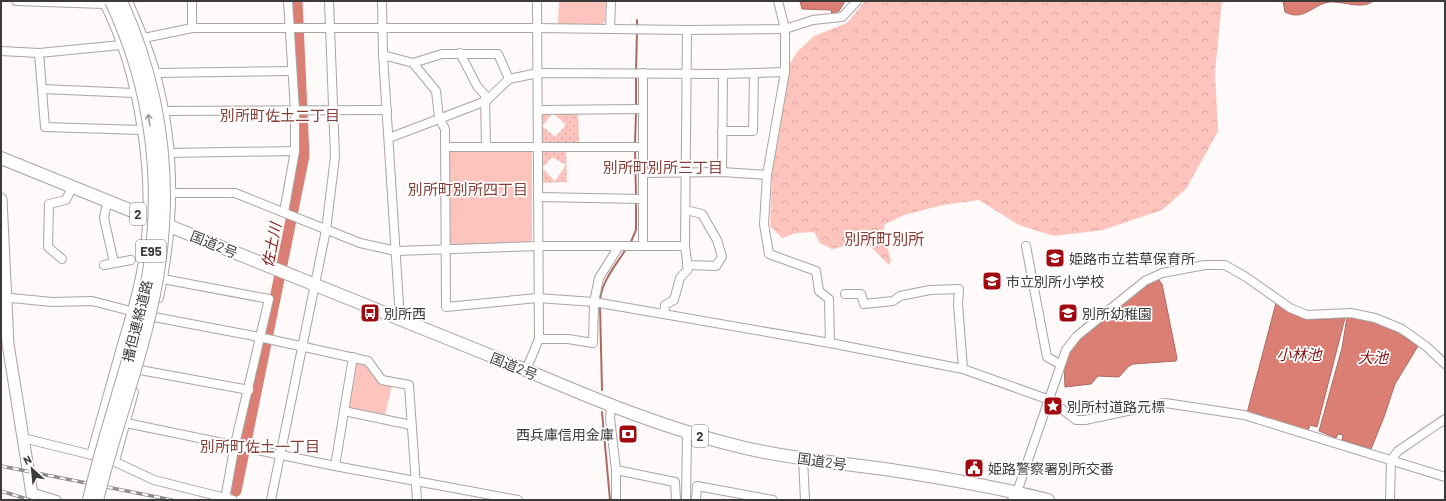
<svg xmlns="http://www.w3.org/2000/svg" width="1446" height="501" viewBox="0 0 1446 501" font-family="Barlow,'Noto Sans JP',sans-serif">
<defs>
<pattern id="grass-dots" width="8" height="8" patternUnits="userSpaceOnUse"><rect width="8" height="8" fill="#fcc4bc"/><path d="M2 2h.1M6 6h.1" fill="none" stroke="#d9a9a2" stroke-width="1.8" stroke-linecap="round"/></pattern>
<pattern id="forest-crowns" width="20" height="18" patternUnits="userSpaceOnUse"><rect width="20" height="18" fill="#fcc4bc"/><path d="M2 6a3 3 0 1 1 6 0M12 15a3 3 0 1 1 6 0" fill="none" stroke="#d9a9a2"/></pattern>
</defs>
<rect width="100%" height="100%" fill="#fefafa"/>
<!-- grass -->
<g fill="url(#grass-dots)" fill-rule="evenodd">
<path d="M578,112L579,144H543L541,141L542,114ZM553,113L566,125L555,137L542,126Z"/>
<path d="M544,149H566L567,182L541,183L540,152ZM552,157L566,165L555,181L542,168Z"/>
</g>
<!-- forest -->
<polygon fill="url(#forest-crowns)" points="865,1 1222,1 1215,72 1218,131 1186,189 1162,210 1103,230 1054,236 1019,225 979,200 943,205 904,215 885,224 883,231 891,261 889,265 870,246 859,243 832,249 820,243 814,232 796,233 782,238 770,226 774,127 783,75 797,52 814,36 847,23"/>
<!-- green -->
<g fill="#fcc4bc">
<polygon points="559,1 606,1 605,21 602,24 558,24"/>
<polygon points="451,149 531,149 532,153 532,239 530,242 450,245 447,242 448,152"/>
<polygon points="360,361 367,364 378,383 392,385 385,416 350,409 348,406 356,364"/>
</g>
<!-- water -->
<g fill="#db7f74" stroke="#ac6a63">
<polygon points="800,1 845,1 839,11 832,14 831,10 802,9"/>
<path d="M1283,1H1373C1363,10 1343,1 1330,2C1313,4 1304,22 1285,12Z"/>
<path d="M1158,279L1162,284L1177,358L1176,361L1133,364L1129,366L1119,377L1098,376L1091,384L1065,387C1064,371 1064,359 1074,345L1140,290Z"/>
<path d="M1276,303C1304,323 1312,319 1345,318L1317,427L1310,425L1308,431L1272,421L1259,414L1247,413Z"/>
<path d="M1347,317C1381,322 1390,328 1418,346L1395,384L1384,417L1371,449L1342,440L1343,435L1338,434L1336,438L1319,431L1342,348Z"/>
</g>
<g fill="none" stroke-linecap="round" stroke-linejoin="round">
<!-- stream -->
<g stroke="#ac6a63" stroke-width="2">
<polyline points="637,27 637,20"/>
<polyline points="636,71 637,31"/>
<polyline points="636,107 636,75"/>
<polyline points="635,145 636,111"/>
<polyline points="635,149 636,197"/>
<polyline points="630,244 636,230 636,201"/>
<path d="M600,301C601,282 616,265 626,249"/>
<polyline points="600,306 602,390"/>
<polyline points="602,412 610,500"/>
</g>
<!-- river -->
<polyline stroke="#db7f74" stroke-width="11" points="236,491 304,156 297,1"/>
<defs>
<g id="minor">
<polyline points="16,1 104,4"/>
<path d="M128,1C138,25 150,50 156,75C176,148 175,224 159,298"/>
<polyline points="382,1 383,55 400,320"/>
<polyline points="778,1 785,29 785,72 767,175 764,224 769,254 816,271 819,291 829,299 830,343"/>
<polyline points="192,28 192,1"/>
<polyline points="610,29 611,1"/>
<polyline points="1,51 39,53 121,45 144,38 192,28 536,28 687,30 785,29 813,20 842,17 857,1"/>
<polyline points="39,53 45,127 141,130"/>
<polyline points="460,53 477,86 485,95 486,147"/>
<polyline points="383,55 413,63 442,54 498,54 509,79"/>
<polyline points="413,63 436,91 439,118 445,129 446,307 537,298 594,302 830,343 963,369 1050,400 1076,420 1085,420 1165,403 1192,407 1244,415 1445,477"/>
<polyline points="156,73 292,71"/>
<polyline points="643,73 643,246"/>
<polyline points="42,89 134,93"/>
<polyline points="538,110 643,109"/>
<polyline points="165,111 387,110"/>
<polyline points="722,131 753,131 754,73"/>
<polyline points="389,138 486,101 509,79 538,73 723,74 785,72"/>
<polyline points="446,147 643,147"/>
<polyline points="170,153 295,151"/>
<polyline points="722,172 723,74"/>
<polyline points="643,173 722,172 767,175"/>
<polyline points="172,193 235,193 360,243 396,251 538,246 685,246"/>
<polyline points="538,197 643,199"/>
<polyline points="107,202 104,218 114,263"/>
<polyline points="686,210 702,214 717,240 722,257 716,266 687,265"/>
<polyline points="284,212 295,151 295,111 288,1"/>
<polyline points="1026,246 1047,357 1060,364"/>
<polyline points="62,259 48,247 49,204 66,200 72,187"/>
<polyline points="104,265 131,260"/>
<polyline points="163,279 269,299 235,444 225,499"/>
<polyline points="845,294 861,294 864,304 893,301 900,296 930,290 959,289 958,304 963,369"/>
<polyline points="1,297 52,302 92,301 154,317 259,337 368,361 382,380 409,385 417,500"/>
<polyline points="664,314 665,305 674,300 680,278 688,269 685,246 687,30"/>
<polyline points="539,339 568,339 593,343 594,302 599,278 619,246"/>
<polyline points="140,370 249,390"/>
<polyline points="526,370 539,339 537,1"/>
<polyline points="611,407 610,418 616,470 616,500"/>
<polyline points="344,411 411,425"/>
<polyline points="126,423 335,466 518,500"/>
<polyline points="23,438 96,456"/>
<path d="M91,455C101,418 112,381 122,344C130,317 139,289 143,261C156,182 140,73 103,1"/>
<polyline points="803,459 805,500"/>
<polyline points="111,460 154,480 233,500"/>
<polyline points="115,461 134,392"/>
<polyline points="335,466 353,357"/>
<polyline points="616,470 675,482 676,500"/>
<polyline points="31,492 57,500"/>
<polyline points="271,500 326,230 335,157 329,1"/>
<polyline points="686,500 687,433"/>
<polyline points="696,500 697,486 773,500"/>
<polyline points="1012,500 1017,492 1066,350 1077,336 1130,293 1145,281 1162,273 1205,265 1225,265 1246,277 1290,308 1307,315 1351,313 1375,318 1402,329 1427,347 1445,364"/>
<polyline points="1390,500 1391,460 1398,451 1445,419"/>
</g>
<polyline id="major" points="1,199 8,344 33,500"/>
<path id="highway" d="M1,158L526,370C598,401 669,430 745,448C793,459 842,463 891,470C944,478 996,487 1048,500"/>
</defs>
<!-- minor casing -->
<use href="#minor" stroke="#aaa4a3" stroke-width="10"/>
<!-- major casing -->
<use href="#major" stroke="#aaa4a3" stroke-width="13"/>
<!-- highway casing -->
<use href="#highway" stroke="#aaa4a3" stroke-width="14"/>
<!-- minor -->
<use href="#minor" stroke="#fff" stroke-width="8"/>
<!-- major -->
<use href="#major" stroke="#fff" stroke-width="11"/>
<!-- highway -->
<use href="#highway" stroke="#fff" stroke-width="12"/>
<defs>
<g id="rail">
<polyline points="1,466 172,500"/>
<polyline points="1,491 30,500"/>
</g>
</defs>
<!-- rail casing -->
<use href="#rail" stroke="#8f8c8c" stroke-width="3.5"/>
<!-- rail -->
<use href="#rail" stroke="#fff" stroke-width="2" stroke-dasharray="6" stroke-linecap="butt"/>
<defs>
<g id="highway-bridge">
<path d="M89,500C106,425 134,353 148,278C164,183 152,88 111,1"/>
<path d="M97,500C115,426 144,354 157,278C173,183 161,89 121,1"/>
</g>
</defs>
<!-- highway-bridge casing -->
<use href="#highway-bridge" stroke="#aaa4a3" stroke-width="14" stroke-linecap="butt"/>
<!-- highway-bridge -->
<use href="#highway-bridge" stroke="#fff" stroke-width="12"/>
</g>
<!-- one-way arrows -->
<defs><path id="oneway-shaft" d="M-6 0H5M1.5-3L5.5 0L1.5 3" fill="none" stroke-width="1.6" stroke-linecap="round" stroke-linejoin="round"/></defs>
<use stroke="#9e9c9c" href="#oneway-shaft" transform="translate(149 120) rotate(-99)"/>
<!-- icons -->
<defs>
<symbol id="school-square" viewBox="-11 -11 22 22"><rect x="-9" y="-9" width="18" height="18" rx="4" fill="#a2080f" stroke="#fff"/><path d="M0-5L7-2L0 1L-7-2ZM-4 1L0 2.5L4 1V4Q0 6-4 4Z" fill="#fff"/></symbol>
<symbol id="bus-square" viewBox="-11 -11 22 22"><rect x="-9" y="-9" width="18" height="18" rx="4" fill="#a2080f" stroke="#fff"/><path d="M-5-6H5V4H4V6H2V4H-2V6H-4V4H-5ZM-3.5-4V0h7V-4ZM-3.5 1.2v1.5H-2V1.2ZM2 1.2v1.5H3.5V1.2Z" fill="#fff"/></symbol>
<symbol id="sight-square" viewBox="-11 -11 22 22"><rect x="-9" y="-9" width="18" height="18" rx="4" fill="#a2080f" stroke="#fff"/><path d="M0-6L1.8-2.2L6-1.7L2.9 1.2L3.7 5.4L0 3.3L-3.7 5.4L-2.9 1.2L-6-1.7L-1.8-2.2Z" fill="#fff"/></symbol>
<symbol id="bank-square" viewBox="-11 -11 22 22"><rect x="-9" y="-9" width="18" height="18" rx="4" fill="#a2080f" stroke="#fff"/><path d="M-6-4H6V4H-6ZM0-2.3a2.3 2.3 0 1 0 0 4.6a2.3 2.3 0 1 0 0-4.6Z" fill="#fff"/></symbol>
<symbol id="civic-square" viewBox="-11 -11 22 22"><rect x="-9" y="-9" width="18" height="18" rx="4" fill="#a2080f" stroke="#fff"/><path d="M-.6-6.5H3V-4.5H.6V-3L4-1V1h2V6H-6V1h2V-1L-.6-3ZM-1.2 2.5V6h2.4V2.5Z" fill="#fff"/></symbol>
</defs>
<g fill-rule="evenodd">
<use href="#school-square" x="1044" y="247" width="22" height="22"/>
<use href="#school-square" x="981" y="270" width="22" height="22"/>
<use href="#bus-square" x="359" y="302" width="22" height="22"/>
<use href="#school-square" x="1057" y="302" width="22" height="22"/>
<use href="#sight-square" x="1042" y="395" width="22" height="22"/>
<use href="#bank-square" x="617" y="423" width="22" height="22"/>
<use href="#civic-square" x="963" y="457" width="22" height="22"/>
</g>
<g text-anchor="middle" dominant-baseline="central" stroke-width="3.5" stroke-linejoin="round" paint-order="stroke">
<!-- shield labels -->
<g fill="#fff" stroke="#777575" stroke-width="1">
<rect x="130" y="203" width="16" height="22" rx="3"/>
<rect x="136" y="240" width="30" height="22" rx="3"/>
<rect x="692" y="425" width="16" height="22" rx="3"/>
</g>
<g font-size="13" font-weight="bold" fill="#3d3a3a">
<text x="138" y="214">2</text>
<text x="151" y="251">E95</text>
<text x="700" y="436">2</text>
</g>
<!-- street labels -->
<g font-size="14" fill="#3d3a3a" stroke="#fff">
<text transform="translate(214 244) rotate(22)">国道2号</text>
<text transform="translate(137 321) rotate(-76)">播但連絡道路</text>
<text transform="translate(514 366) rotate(22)">国道2号</text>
<text transform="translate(822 461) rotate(8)">国道2号</text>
</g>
<!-- poi labels -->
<g font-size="14" fill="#3d3a3a" stroke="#fff" text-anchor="start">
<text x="1069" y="258">姫路市立若草保育所</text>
<text x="1006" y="281">市立別所小学校</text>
<text x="384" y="313">別所西</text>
<text x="1082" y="313">別所幼稚園</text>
<text x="1067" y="406">別所村道路元標</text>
<text x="614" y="434" text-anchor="end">西兵庫信用金庫</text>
<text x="988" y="468">姫路警察署別所交番</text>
</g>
<!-- neighbourhood labels -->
<g font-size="15" fill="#853d36" stroke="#fff">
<text x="280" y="115">別所町佐土二丁目</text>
<text x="663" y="167">別所町別所三丁目</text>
<text x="468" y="189">別所町別所四丁目</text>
<text x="260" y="446">別所町佐土一丁目</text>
</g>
<!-- water labels -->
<g font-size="15" font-style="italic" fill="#821111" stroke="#fff">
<text transform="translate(271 245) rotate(-79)">佐土川</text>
<text x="1299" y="354">小林池</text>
<text x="1373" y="357">大池</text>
</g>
<!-- quarter labels -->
<g font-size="16" fill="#853d36" stroke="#fff">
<text x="884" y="238">別所町別所</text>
</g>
</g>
<!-- border -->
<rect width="1446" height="501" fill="none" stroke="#3d3a3a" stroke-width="4"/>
<!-- north arrow -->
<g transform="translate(32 469) rotate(333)" stroke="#ffffff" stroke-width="3" paint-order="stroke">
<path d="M0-3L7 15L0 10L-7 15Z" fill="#3d3a3a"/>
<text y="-6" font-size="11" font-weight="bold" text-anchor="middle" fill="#3d3a3a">N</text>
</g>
</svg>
